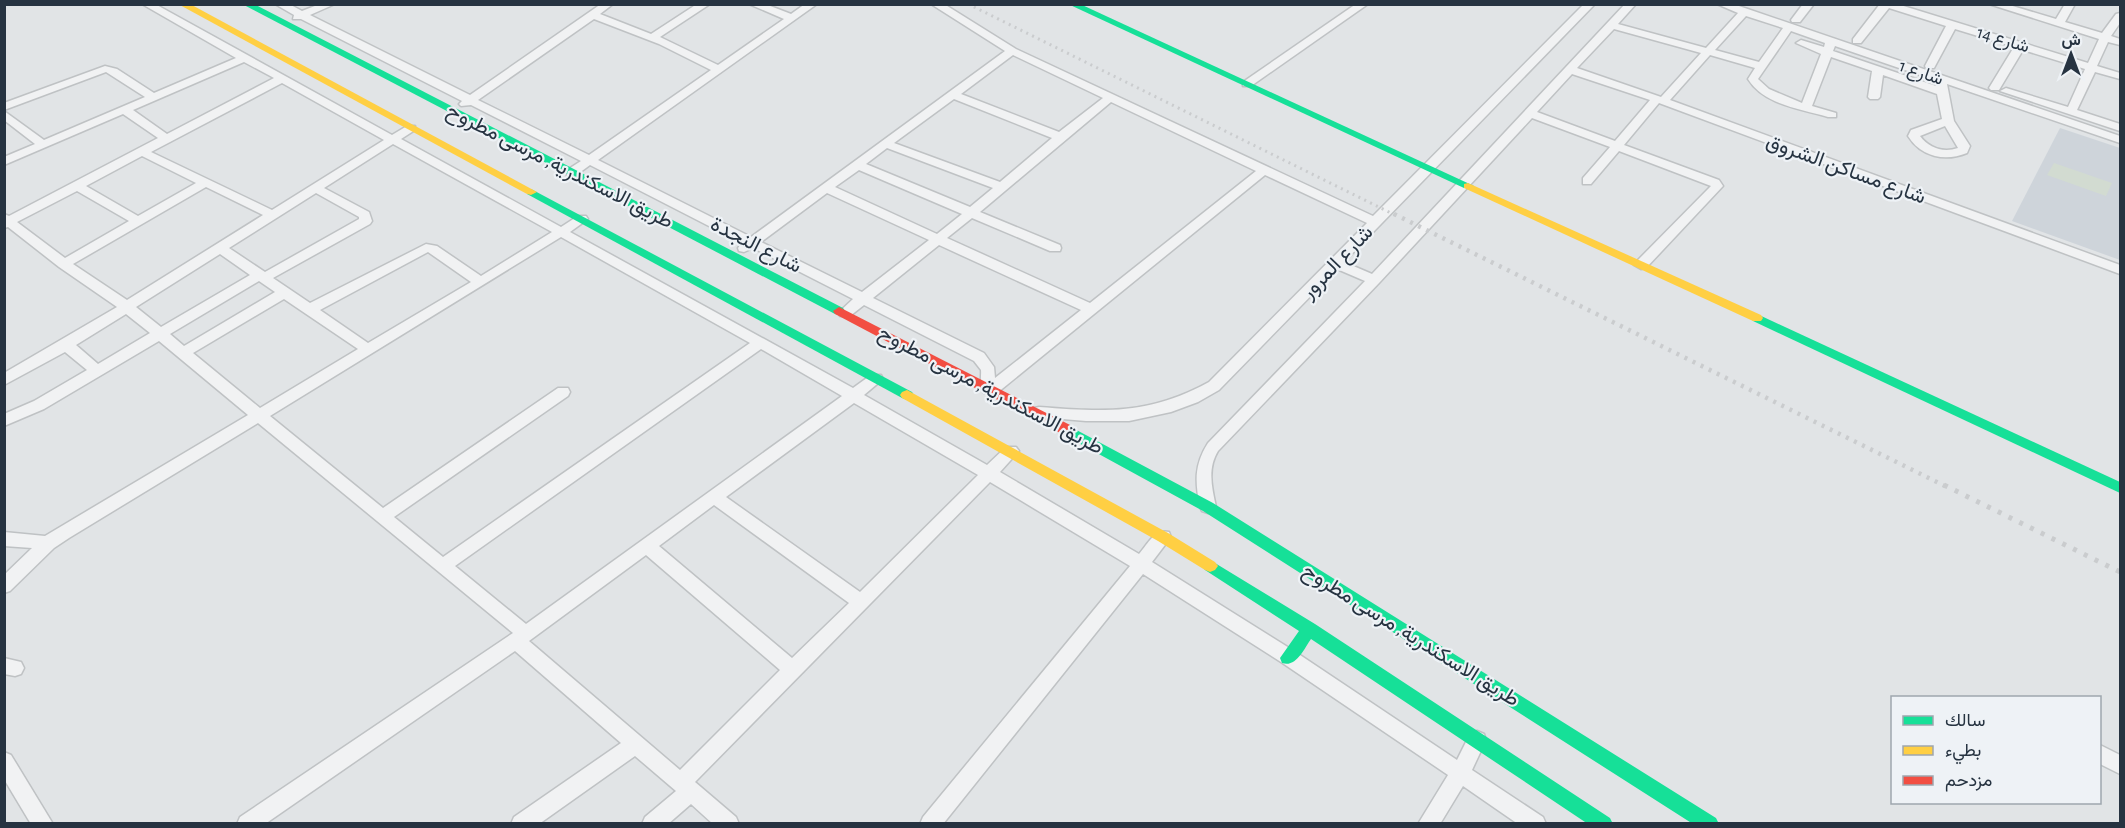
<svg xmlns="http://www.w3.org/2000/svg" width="2125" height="828" viewBox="0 0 2125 828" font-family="'Alegreya Sans',Vazirmatn,sans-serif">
<rect width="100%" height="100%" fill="#e1e4e6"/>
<!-- built -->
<polygon fill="#ced4da" points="2060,128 2120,148 2120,260 2012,221"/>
<!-- green -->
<polygon fill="#d2dbd1" points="2054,163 2112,183 2106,196 2047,175"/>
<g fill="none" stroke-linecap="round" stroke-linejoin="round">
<defs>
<g id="street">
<path d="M142,4H155L392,135L407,126H415V130L401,139L561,227L578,216H586L588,219L570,232L853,388L871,375H881L883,379L864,395L987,465L1006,447H1016L1019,451L1000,472L1139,554C1147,545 1155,528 1169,532L1171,537L1152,562L1294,651L1457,760L1470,734L1477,731L1484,734L1486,740L1472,770L1543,817L1546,824H1518L1463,786L1440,824H1418L1448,775L1281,662L1143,574L943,824H920L923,817L1130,566L990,482L695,782L736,817L739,824H713L691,804L668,824H642L645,817L676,791L635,756L539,824H511L514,817L621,743L515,651L265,824H237L240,817L513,633L258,423L69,538L54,548L10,591L4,593V575L32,548L4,546V532L45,536L248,415L159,341L44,409L4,426V414L34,401L87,370L65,352L4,385V373L117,307L59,267L8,227L4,228V214L9,216L158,138L123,114L4,165V157L35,144L4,120V111L44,140L145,97L106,72L4,110V103L105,66L117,69L154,93L236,58ZM244,62L274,78L167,134L133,110ZM282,83L384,140L272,210L151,152ZM393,144L552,232L481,276L437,246L426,244L310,303L273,278L370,224L372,221L369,212L324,188ZM142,156L196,183L138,216L86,186ZM206,187L263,215L127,300L73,264ZM77,191L129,221L65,258L17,222ZM316,193L359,217V219L265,272L229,248ZM561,237L750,343L443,557L394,517L568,396L570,392L568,388H558L383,508L270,416ZM428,252L471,282L368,343L320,310ZM220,254L250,275L161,327L136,307ZM259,281L275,292L184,346L170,334ZM284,299L358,349L260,408L193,353ZM126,314L150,333L98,364L76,345ZM761,349L842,396L526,624L455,566ZM854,403L978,475L860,592L726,497ZM714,505L849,603L792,658L659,546ZM646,555L780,670L680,770L529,641Z"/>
<path d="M275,4H289L302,11L320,4H335L310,15L470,95L601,4H613L600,14L651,34L697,4H710L660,37L718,65L784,19L749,4H765L791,14L805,4H817L598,160L751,237L1005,51L931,4H944L1016,49L1373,216L1584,4H1595L1344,262L1372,274L1625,4H1636L1618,24L1706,48L1738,13L1717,4H1733L2120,136V143L1947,84L1954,121L1970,146L1967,153C1945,162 1921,157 1908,136L1911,130L1942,119L1937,94L1883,75L1880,97L1878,99H1870L1868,97L1872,71L1831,57L1812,106L1836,113V117H1828C1801,109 1764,105 1748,79L1755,68L1710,55L1670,100L2120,265V274L1659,103L1624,145L1719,180L1723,186L1646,268L1641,269L1634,265L1636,262L1711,186L1619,151L1591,184H1583V178L1610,147L1532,118L1379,283L1218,451C1207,469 1212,488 1216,507L1214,511L1208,513L1202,511L1200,507C1195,482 1194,465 1208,443L1365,281L1337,269L1219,390L1198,402L1171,412L1129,421H1086L1039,417L1034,416L1032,412L1034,408L1039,407C1105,412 1149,415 1209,382L1367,223L1265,175L997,393C975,399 982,382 981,370L974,361L864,305L850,316H840L838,313L853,299L753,248L744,252L739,251L738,248L742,243L590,165L575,176H567V170L581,161L471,105L461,106L459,104L462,101L301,19H293L294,15ZM1746,16L1783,28L1759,62L1715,50ZM594,19L659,44L711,70L589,155L478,100ZM1614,29L1701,53L1661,97L1577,68ZM1791,31L1825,43L1824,47L1801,40L1796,43L1821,54L1802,103L1769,89L1758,79ZM1835,46L1937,81L1936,86L1833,51ZM1013,55L1103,98L1059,132L961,94ZM1572,74L1650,100L1615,141L1537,112ZM954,99L1052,138L1000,182L894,143ZM1111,102L1256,171L1090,303L947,238L972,218L1050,251H1060L1061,248L1060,245L980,212ZM1945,126L1958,148C1943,153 1929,148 1920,136ZM887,148L993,188L970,207L866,164ZM859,170L962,214L937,234L835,187ZM827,193L929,240L862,292L761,242ZM939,245L1081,310L995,378L994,367L984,353L873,298Z"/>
<polygon points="1356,4 1368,4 1251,86 1243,86 1243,82"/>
<polygon points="1803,4 1814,4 1800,22 1792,22 1791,20"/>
<polygon points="1880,4 1897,4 2088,63 2099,39 1989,4 2006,4 2056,19 2065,4 2075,4 2065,22 2102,33 2116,14 2120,13 2120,23 2111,36 2120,39 2120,45 2108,42 2097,66 2120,73 2120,79 2095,72 2077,110 2120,124 2120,131 2000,91 2006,88 2068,107 2085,69 2023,50 1999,90 1991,90 1989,88 2014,47 1955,29 1934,68 1926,68 1925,66 1946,26 1889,8 1861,43 1853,43 1853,39"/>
<polygon points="4,658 21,662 24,668 21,674 15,676 4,674"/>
<polygon points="2100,745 2120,755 2120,774 2100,764"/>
<polygon points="4,752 11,755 53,824 31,824 4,779"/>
</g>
</defs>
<!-- street casing -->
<use href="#street" stroke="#bfc2c4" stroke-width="3"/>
<!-- street -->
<use href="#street" fill="#f1f2f3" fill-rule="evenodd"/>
<!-- fast -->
<g fill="#16e098" fill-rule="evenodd">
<polygon points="242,4 254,4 843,308 845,311 839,315 835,314"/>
<polygon points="1068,4 1080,4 1474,186 1472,188 1464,188"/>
<polygon points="531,189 912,392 914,395 907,400 902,398 527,194 527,190"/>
<polygon points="1757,314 2120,482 2120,493 1753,321 1751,318 1753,315"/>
<polygon points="1069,426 1213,503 1716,818 1719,824 1693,824 1203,511 1064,435 1062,431 1064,427"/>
<path d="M1210,560L1315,624L1610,818L1613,824H1588L1311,639C1304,649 1296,668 1282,663L1280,658L1299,631L1205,570L1202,566L1205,562Z"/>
</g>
<!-- slow -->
<g fill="#ffcf43" fill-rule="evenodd">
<polygon points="178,4 190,4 537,192 531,195 527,194"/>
<polygon points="1468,183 1761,315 1763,318 1761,321 1753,321 1464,188 1464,184"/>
<polygon points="907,390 1168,533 1215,562 1218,566 1215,570 1210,572 1205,570 1158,541 902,398 900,395 902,392"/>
</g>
<!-- jam -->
<polygon fill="#f24e42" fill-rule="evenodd" points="839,307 1074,427 1076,431 1074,435 1064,435 835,314 833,311"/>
<!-- rail-far2 -->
<polyline stroke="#caccce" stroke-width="3" stroke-dasharray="2 4.5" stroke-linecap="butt" points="968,4 1397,216"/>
<!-- rail-far1 -->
<polyline stroke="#caccce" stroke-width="4.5" stroke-dasharray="3 6" stroke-linecap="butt" points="1394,214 1947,487"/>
<!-- rail -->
<polyline stroke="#caccce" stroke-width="5" stroke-dasharray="4 8" stroke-linecap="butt" points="1944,485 2120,572"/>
</g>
<g text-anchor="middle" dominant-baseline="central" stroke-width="4.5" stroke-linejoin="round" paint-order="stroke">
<!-- far-street labels -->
<g font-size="18" fill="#263341" stroke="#eef2f6">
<text transform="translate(2003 40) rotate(17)">شارع 14</text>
<text transform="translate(1921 73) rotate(19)">شارع 1</text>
</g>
<!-- street labels -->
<g font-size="21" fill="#263341" stroke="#eef2f6">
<text transform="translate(560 166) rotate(27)">طريق الاسكندرية, مرسى مطروح</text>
<text transform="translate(1846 169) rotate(20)">شارع مساكن الشروق</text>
<text transform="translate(756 245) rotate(27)">شارع النجدة</text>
<text transform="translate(1337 262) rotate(-46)">شارع المرور</text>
<text transform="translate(991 390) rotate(28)">طريق الاسكندرية, مرسى مطروح</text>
<text transform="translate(1411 635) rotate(32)">طريق الاسكندرية, مرسى مطروح</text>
</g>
</g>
<!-- border -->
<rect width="2125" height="828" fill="none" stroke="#263341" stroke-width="12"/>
<!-- legend -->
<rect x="1891" y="696" width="210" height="108" fill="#eef2f6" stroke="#9ea6ae" stroke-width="1.5"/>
<rect x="1903" y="716" width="30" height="9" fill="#16e098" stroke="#9ea6ae" stroke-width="1.5"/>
<text x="1945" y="726" font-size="18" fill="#263341">سالك</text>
<rect x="1903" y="746" width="30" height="9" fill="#ffcf43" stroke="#9ea6ae" stroke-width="1.5"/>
<text x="1945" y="756" font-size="18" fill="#263341">بطيء</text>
<rect x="1903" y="776" width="30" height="9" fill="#f24e42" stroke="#9ea6ae" stroke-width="1.5"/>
<text x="1945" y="786" font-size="18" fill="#263341">مزدحم</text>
<!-- north arrow -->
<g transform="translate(2071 54)" stroke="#eef2f6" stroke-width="4.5" paint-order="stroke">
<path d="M0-4.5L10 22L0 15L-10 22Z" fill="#263341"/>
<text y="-9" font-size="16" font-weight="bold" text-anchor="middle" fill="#263341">ش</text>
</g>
</svg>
